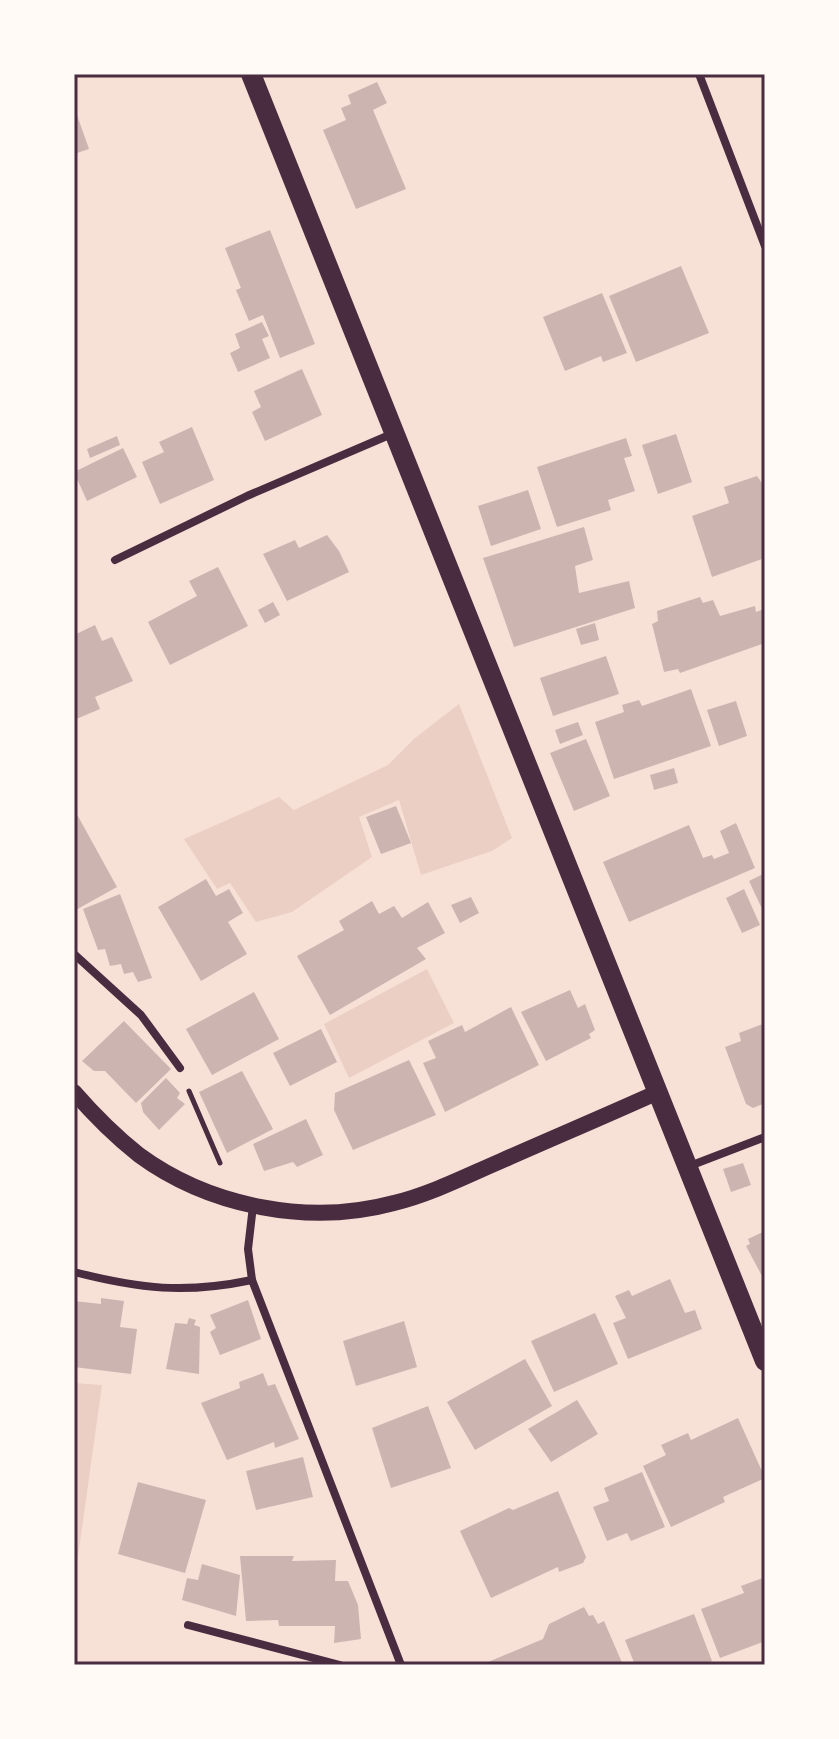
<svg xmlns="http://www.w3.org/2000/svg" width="839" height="1739" viewBox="0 0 839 1739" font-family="'Open Sans',sans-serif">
<rect width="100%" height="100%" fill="#f7e1d7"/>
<!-- green -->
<g fill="#ebcfc5">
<polygon points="459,704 512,838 492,851 421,875 399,800 359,817 372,857 292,912 256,922 230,883 217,889 184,839 279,797 294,810 388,765 415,738"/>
<polygon points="427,969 454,1023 349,1078 324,1024"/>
<polygon points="74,1383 102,1385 74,1585"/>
</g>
<!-- building -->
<g fill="#ccb4b1">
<polygon points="377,82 387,103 373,110 406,189 356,209 323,130 346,120 341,108 351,104 348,95"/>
<polygon points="77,115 89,149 74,154 74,116"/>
<polygon points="270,230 315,344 280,358 263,315 249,321 236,290 241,288 225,248"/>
<polygon points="681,266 709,333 636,362 609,296"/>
<polygon points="602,293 627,353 603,362 601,356 565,371 543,317"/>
<polygon points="262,322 269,336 262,339 270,358 238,372 230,353 240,348 235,334"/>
<polygon points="302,369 322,415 265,441 252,412 261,407 254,391"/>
<polygon points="192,427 214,480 160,504 142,462 164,452 159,442"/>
<polygon points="676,434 692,482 658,494 642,445"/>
<polygon points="117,436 120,445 90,458 87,449"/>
<polygon points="626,438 632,456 624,458 635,491 608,500 611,510 557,527 537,467"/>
<polygon points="123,448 137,477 87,501 74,472"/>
<polygon points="757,476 765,487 765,558 712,577 692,516 729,503 724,487"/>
<polygon points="528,490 541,529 491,546 478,506"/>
<polygon points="584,527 593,560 575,566 579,593 629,581 635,608 514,647 483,558"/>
<polygon points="327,535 339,551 349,572 287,601 263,554 295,540 299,548"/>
<polygon points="218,567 248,626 170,665 148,622 197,596 189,581"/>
<polygon points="700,597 703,603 713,600 720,616 755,606 756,612 764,609 765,643 680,673 678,669 664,672 652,624 658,621 657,611"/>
<polygon points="273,602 280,615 265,623 258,610"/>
<polygon points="595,623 599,640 581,645 576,629"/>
<polygon points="95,625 102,641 112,637 133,681 95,697 100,709 74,720 74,635"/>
<polygon points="606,656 619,694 553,716 540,678"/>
<polygon points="691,689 711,746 614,779 595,722 624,712 622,705 639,700 642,706"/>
<polygon points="736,701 747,736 719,746 707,710"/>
<polygon points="578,722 583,735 560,744 555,730"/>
<polygon points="586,739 610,796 574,811 550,753"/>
<polygon points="674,768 678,783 654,790 650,775"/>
<polygon points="396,806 411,843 381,854 366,817"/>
<polygon points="74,809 117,887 74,911"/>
<polygon points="736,823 755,868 629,922 603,862 689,825 703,858 712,855 714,859 729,853 720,831"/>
<polygon points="765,873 765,915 749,881"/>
<polygon points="206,879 216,896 229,889 243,913 228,922 247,954 201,981 158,907"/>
<polygon points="744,889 760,925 742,933 726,898"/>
<polygon points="120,894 152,978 138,982 133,972 124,974 121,964 110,966 105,949 98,950 83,909"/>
<polygon points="471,897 479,913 460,923 451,905"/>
<polygon points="372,901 379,914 394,906 402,918 428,902 445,933 417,948 426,959 330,1015 297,956 344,930 339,921"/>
<polygon points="570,990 578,1008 585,1004 595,1030 589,1034 591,1038 546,1061 521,1012"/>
<polygon points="254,992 279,1039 212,1075 186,1029"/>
<polygon points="511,1007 539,1065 445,1112 423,1063 436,1058 428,1041 462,1025 465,1032"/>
<polygon points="124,1021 171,1069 136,1103 105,1071 94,1071 82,1061"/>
<polygon points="765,1023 765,1103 753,1108 746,1104 725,1047 741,1041 739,1033"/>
<polygon points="321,1029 337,1062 290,1086 273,1053"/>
<polygon points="409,1060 436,1115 353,1150 334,1110 335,1093"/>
<polygon points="242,1071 273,1129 227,1153 199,1092"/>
<polygon points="166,1078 180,1093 177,1098 185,1104 159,1130 143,1112 141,1103"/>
<polygon points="306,1119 323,1155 297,1167 293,1162 264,1171 253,1144"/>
<polygon points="743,1163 751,1185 731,1192 723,1169"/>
<polygon points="765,1231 765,1275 762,1276 746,1246 750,1244 748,1239"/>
<polygon points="670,1279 685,1313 695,1310 702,1329 628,1359 613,1323 626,1318 615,1296 629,1290 632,1296"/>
<polygon points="101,1298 124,1301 120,1327 137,1329 131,1374 74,1367 74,1301 101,1304"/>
<polygon points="248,1300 261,1339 220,1355 210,1332 216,1328 210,1315"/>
<polygon points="595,1313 618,1364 554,1392 531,1341"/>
<polygon points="189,1318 196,1320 194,1325 200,1327 199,1374 166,1369 175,1323 187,1324"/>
<polygon points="404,1321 417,1367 356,1386 343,1341"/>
<polygon points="525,1359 552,1406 475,1450 447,1402"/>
<polygon points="263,1373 268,1386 275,1384 299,1439 275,1448 274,1442 227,1460 201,1403 240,1388 239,1382"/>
<polygon points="577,1400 598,1434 551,1462 528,1429"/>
<polygon points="428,1406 451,1468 391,1488 372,1428"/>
<polygon points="738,1418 765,1478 723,1497 725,1502 671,1527 643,1466 666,1455 661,1445 688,1433 691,1440"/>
<polygon points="303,1457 313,1497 256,1510 246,1471"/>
<polygon points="642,1472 665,1527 631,1541 627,1533 607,1541 593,1507 609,1501 604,1488"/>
<polygon points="138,1482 206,1500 185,1573 118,1554"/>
<polygon points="558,1491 586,1557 583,1563 559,1572 558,1567 491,1598 460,1531 509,1508 513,1510"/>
<polygon points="240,1556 294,1556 292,1561 336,1560 335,1581 348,1581 358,1605 361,1639 334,1643 335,1626 279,1626 278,1620 246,1621"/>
<polygon points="202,1564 240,1575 236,1616 182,1600 187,1578 198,1580"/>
<polygon points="765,1577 765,1641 720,1658 701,1609 744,1593 741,1586"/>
<polygon points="584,1607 589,1616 593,1615 598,1624 604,1621 623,1665 481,1665 543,1639 549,1624"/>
<polygon points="694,1614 712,1661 702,1665 635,1665 625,1640"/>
</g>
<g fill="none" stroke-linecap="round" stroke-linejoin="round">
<!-- path -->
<polyline stroke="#4a2c40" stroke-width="5" points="189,1091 220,1163"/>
<!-- minor -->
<g stroke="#4a2c40" stroke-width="8">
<polyline points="699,74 765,246"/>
<polyline points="115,560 247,496 394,433"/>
<polyline points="74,954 141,1015 180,1068"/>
<polyline points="687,1167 765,1137"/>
<polyline points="253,1206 248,1249 252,1280 401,1665"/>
<path d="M74,1272C140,1289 185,1294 252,1280"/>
<polyline points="188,1625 340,1665"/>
</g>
<!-- secondary -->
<path stroke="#4a2c40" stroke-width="16" d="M74,1092C94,1115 115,1136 139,1155C210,1207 309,1226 394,1203C431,1194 466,1176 501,1161C553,1138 605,1116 656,1093"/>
<!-- primary -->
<polyline stroke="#4a2c40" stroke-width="20" points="251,74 765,1361"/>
</g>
<!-- border -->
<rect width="839" height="1739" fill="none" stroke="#fffaf5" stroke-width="152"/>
<rect x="76" y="76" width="687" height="1587" fill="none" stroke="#4a2c40" stroke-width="3"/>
</svg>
